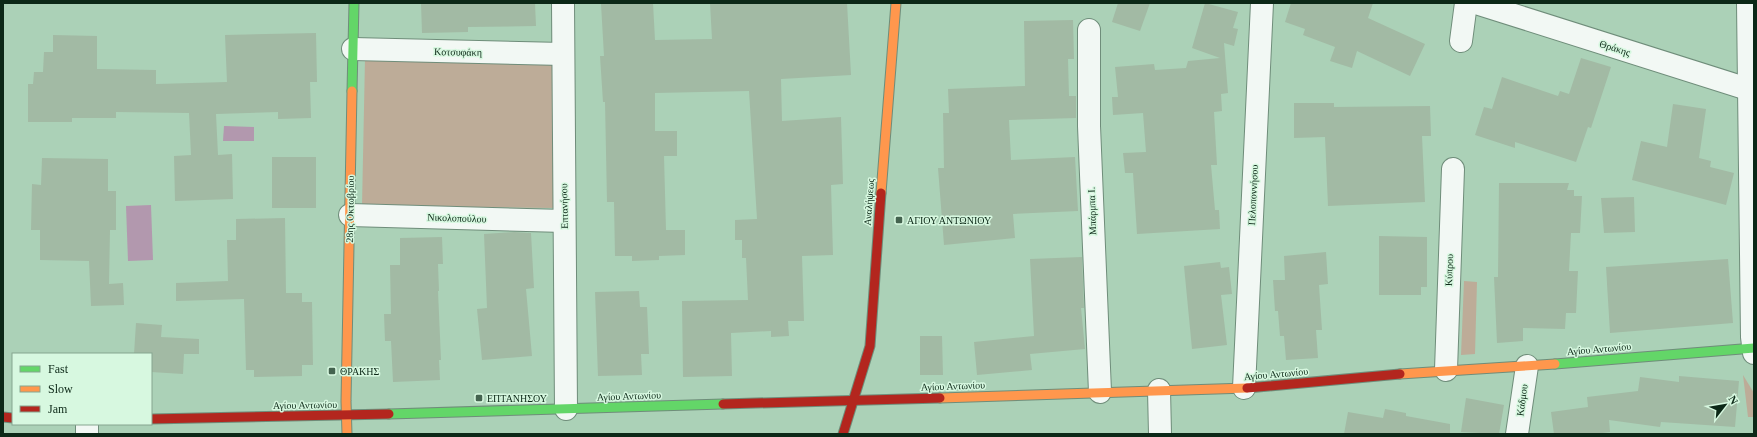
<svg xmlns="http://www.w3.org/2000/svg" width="1757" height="437" viewBox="0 0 1757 437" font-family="'Times New Roman',serif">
<rect width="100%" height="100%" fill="#abd1b7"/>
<!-- green -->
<g fill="#bdac98">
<polygon points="365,59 555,64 556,208 362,206"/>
<polygon points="1464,281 1477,282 1475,354 1461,355"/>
<polygon points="1743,375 1754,393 1754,417 1748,417"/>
</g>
<!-- water -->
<g fill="#b298ae">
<polygon points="224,126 254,127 254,141 223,141"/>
<polygon points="151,205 153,260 128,261 126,206"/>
</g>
<!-- building -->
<g fill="#a2baa4">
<polygon points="421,3 535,3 536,26 468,27 468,32 422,33"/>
<polygon points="626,3 653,3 655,40 712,39 710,3 847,3 851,75 781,79 782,121 841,117 843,184 831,185 833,255 802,256 804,321 788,321 789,336 771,337 771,331 731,333 732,376 683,377 682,301 748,300 746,258 742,258 742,240 735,240 735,220 757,219 749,91 655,93 655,131 677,131 677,156 664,156 666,230 685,230 685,255 659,256 659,260 632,261 632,256 615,256 614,202 607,202 605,102 603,102 600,56 604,56 601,4"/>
<polygon points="1118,3 1150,3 1140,31 1112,22"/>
<polygon points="1205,3 1238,12 1233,28 1238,29 1234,46 1224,43 1228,93 1221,94 1222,111 1214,112 1217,165 1211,165 1215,210 1219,210 1220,229 1137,234 1133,173 1125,173 1123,153 1146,152 1143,113 1113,115 1112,97 1118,97 1115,67 1154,64 1155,70 1186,68 1188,61 1220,58 1192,48"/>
<polygon points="1291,3 1373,3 1368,18 1425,44 1410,76 1357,51 1352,68 1330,61 1335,47 1303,35 1305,29 1285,22"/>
<polygon points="1073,20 1074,59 1068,59 1069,96 1076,96 1076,118 1009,120 1011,160 1075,157 1078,211 1013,214 1015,238 944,245 938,168 944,168 943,113 949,113 948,89 1025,86 1024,21"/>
<polygon points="316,33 317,82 310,82 311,118 278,119 278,112 216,114 218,155 232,154 233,199 175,201 174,156 191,155 189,113 116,112 116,118 72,118 72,122 28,122 28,84 33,84 34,72 43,72 44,52 53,52 53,35 97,36 97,69 156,70 156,84 227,82 225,35"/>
<polygon points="1581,58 1611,67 1591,128 1588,127 1576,162 1515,142 1515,148 1475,135 1484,107 1492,109 1502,77 1558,96 1560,91 1569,94"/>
<polygon points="1294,103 1334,103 1334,107 1430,106 1431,136 1422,136 1425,202 1328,206 1325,137 1294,138"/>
<polygon points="1673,104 1706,109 1699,158 1711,161 1710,167 1734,173 1726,205 1632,180 1641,141 1667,147"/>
<rect x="272" y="157" width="44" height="51"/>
<polygon points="42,158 108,159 108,191 116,191 116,230 110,230 109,284 123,283 124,305 91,306 89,261 40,260 40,230 31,230 32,184 41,185"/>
<polygon points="1499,183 1569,183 1567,190 1574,190 1574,196 1582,196 1580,233 1571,233 1569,271 1578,271 1576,313 1566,313 1565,329 1523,328 1523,341 1497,343 1494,277 1498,277"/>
<polygon points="1634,197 1635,232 1604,233 1601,198"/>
<polygon points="285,218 286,293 302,293 302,302 312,302 313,365 302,365 302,376 254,377 254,370 246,370 244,299 176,301 176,283 228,281 227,240 236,240 236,219"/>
<polygon points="514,232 531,233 534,288 526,289 532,356 482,360 477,309 487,308 484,234"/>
<polygon points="1379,236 1427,237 1427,287 1421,287 1421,295 1379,295"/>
<polygon points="442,237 443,264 438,264 439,291 438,291 441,360 439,360 440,380 393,382 391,341 385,341 384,314 391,314 390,265 400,265 400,238"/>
<polygon points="1326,252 1328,284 1319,285 1322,330 1316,330 1318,358 1286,360 1284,336 1280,336 1278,311 1275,311 1273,280 1285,280 1284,256"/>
<polygon points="1082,257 1084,308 1081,308 1085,349 1030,354 1032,370 977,375 974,342 1034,336 1030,259"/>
<polygon points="1728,259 1733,323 1610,333 1606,267"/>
<polygon points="1220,262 1221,268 1229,267 1232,294 1221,295 1227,345 1192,349 1184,266"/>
<polygon points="639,291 640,307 647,307 649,354 641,354 642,375 598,376 595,292"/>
<polygon points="136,323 162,325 161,337 199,339 199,354 184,354 183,374 151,372 151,354 134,354"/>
<polygon points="920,336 942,336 943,375 920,375"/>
<polygon points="1679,376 1739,381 1735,427 1661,422 1660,427 1609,420 1610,432 1595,434 1554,434 1551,412 1588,407 1587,397 1638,391 1640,377 1679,382"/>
<polygon points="1466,398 1504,405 1499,434 1461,432"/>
<polygon points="1385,409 1406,413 1406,416 1450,424 1450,434 1344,434 1348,412 1383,418"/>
</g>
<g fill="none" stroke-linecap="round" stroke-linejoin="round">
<defs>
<g id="street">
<polyline points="563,3 566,409"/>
<polyline points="1476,3 1754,91"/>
<polyline points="1748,3 1752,337 1754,353"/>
<polyline points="1089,30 1089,126 1100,392"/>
<polyline points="1461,41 1466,3"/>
<polyline points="353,49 563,54"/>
<polyline points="350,215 564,221"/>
<polyline points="1446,370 1453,169"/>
<polyline points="1244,388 1262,3"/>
<polyline points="1159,390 1160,434"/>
<polyline points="87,424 87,434"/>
<polyline points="1517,434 1527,366"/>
</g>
<g id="fast">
<polyline points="352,91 354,3"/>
<polyline points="1555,364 1754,348"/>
<polyline points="389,414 723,404"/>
</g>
<g id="slow">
<polyline points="881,193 896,3"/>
<polyline points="1400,374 1555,364"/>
<polyline points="940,398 1247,388"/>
<polyline points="347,434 346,401 352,91"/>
</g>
<g id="jam">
<polyline points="1247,388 1400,374"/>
<polyline points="723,404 940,398"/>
<polyline points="3,417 13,418"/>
<polyline points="151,419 389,414"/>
<polyline points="843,434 870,346 881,193"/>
</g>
</defs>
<!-- street casing -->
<use href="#street" stroke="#6f8d7a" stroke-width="24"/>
<!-- fast casing -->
<use href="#fast" stroke="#6f8d7a" stroke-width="11"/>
<!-- slow casing -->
<use href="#slow" stroke="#6f8d7a" stroke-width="11"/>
<!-- jam casing -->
<use href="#jam" stroke="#6f8d7a" stroke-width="11"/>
<!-- street -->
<use href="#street" stroke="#f2f8f4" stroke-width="22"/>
<!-- fast -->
<use href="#fast" stroke="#63d668" stroke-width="9"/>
<!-- slow -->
<use href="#slow" stroke="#ff974d" stroke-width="9"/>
<!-- jam -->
<use href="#jam" stroke="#b3261e" stroke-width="9"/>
</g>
<!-- markers -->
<g fill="#44634f" stroke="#d7f8e0" stroke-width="1.5">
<rect x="895" y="216" width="8" height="8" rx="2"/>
<rect x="328" y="367" width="8" height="8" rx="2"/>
<rect x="475" y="394" width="8" height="8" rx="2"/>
</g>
<g text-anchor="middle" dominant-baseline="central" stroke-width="3" stroke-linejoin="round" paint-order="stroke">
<!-- street labels -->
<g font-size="10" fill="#0c2817" stroke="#d7f8e0">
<text transform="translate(1615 48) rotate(18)">Θράκης</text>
<text transform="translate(458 52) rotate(1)">Κοτσυφάκη</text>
<text transform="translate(1253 195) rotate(-87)">Πελοποννήσου</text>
<text transform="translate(869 202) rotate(-86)">Αναλήψεως</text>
<text transform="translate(564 206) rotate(-91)">Επτανήσου</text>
<text transform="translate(350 209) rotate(-89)">28ης Οκτωβρίου</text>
<text transform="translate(1092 211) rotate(-92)">Μπάρμπα Ι.</text>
<text transform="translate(457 218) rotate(2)">Νικολοπούλου</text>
<text transform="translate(1449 270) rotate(-88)">Κύπρου</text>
<text transform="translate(1599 349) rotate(-5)">Αγίου Αντωνίου</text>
<text transform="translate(1276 374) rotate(-5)">Αγίου Αντωνίου</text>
<text transform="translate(953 386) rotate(-2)">Αγίου Αντωνίου</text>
<text transform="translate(629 396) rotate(-2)">Αγίου Αντωνίου</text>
<text transform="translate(1522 400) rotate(-82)">Κάδμου</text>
<text transform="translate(305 405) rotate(-1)">Αγίου Αντωνίου</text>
</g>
<!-- poi labels -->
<g font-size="10" fill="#0c2817" stroke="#d7f8e0" text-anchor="start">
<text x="907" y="220">ΑΓΙΟΥ ΑΝΤΩΝΙΟΥ</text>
<text x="340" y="371">ΘΡΑΚΗΣ</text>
<text x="487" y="398">ΕΠΤΑΝΗΣΟΥ</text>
</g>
</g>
<!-- border -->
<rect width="1757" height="437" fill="none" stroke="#0c2817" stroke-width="8"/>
<!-- legend -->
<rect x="12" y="353" width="140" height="72" fill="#d7f8e0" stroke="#86a590"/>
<rect x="20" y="366" width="20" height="6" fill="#63d668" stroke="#86a590"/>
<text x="48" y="373" font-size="12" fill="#0c2817">Fast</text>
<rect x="20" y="386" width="20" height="6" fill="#ff974d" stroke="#86a590"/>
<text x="48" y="393" font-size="12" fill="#0c2817">Slow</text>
<rect x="20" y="406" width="20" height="6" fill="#b3261e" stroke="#86a590"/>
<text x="48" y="413" font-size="12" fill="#0c2817">Jam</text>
<!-- north arrow -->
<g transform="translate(1725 405) rotate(59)" stroke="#d7f8e0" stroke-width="3" paint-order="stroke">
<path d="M0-3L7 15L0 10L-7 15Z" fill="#0c2817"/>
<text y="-6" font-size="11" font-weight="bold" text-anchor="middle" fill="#0c2817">N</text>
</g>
</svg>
